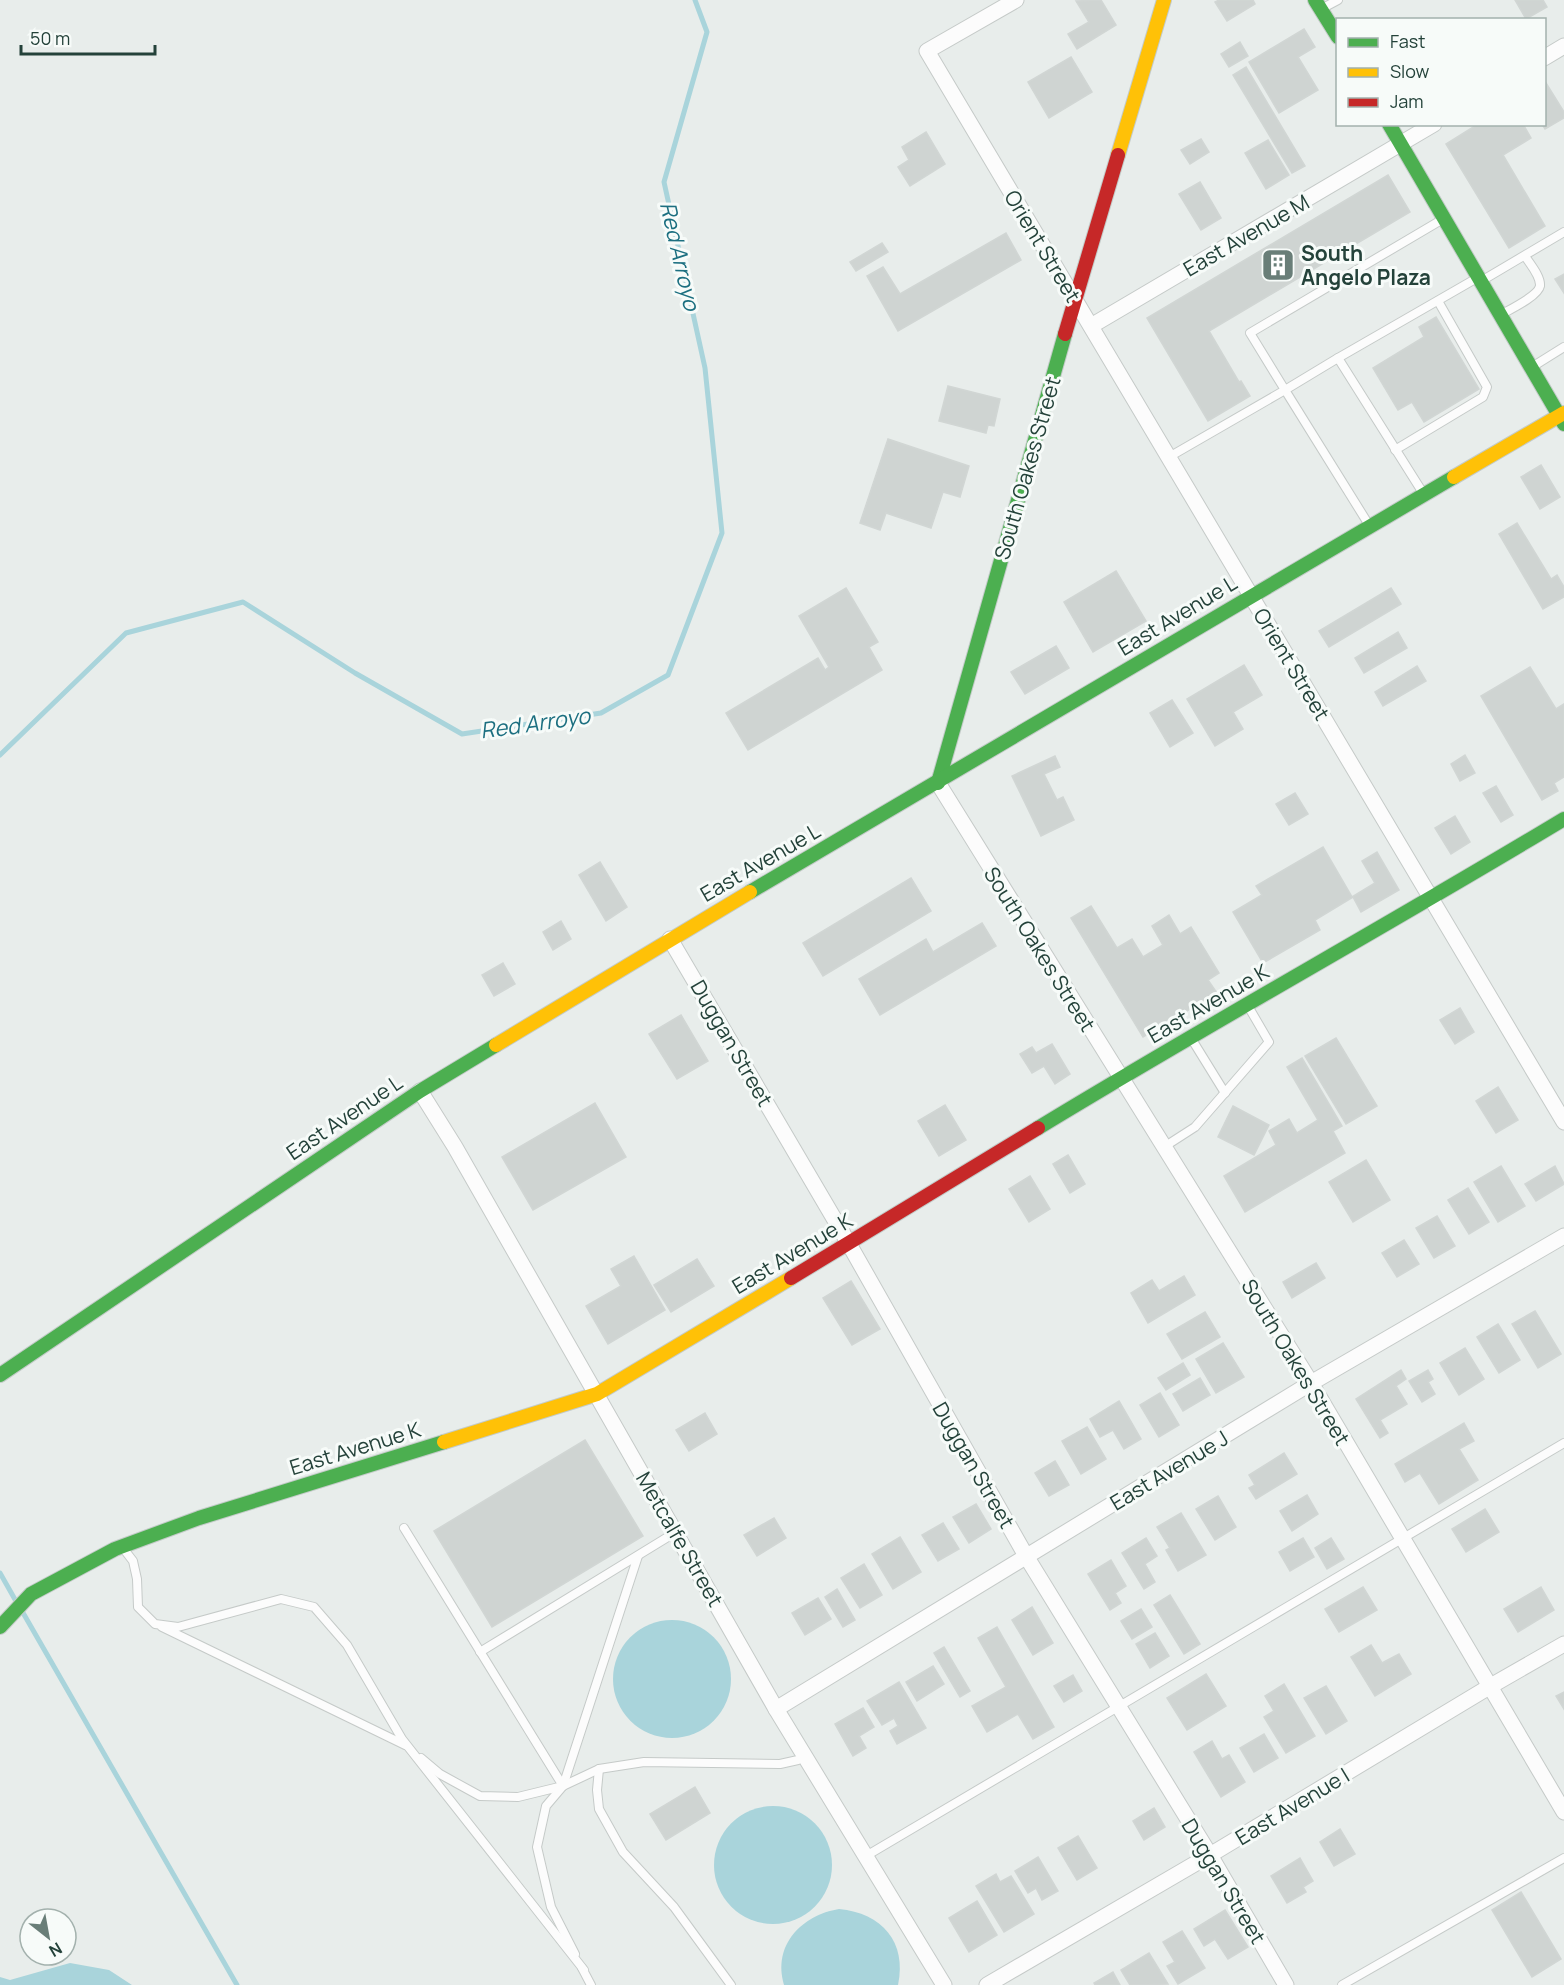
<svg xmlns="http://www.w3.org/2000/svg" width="1564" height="1985" viewBox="0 0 1564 1985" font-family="Manrope,sans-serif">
<rect width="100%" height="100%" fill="#e8edeb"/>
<!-- water -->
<g fill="#a9d4db">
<circle cx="672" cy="1679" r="59"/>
<circle cx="773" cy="1865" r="59"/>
<path d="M839,1909C882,1913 907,1942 898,1985H784C772,1945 802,1915 839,1909Z"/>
<polygon points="70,1963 109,1970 132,1985 0,1985 0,1977 10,1980"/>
</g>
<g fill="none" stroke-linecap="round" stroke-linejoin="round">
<!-- stream -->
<g stroke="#a9d4db" stroke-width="5">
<polyline points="0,755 126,633 243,602 355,673 462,734 601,713 668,675 722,533 705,368 664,182 707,32 695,0"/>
<polyline points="0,1573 17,1603"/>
<polyline points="22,1611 237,1985"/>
</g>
</g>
<!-- building -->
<g fill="#cfd4d2" stroke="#d1d6d4" stroke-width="1.5">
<polygon points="1101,0 1116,25 1077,49 1068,34 1089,22 1076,1"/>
<polygon points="1219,0 1253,0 1255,4 1227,21 1215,2"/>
<polygon points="1515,0 1543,0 1547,7 1526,19"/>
<polygon points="1304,29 1315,47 1298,57 1318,90 1279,113 1249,62"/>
<polygon points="1240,42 1248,56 1229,67 1221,54"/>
<polygon points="1071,57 1092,92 1049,118 1028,82"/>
<polygon points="1246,67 1305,166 1292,173 1233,75"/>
<polygon points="1546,83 1564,112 1564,118 1545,129 1542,124 1544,124 1544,84"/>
<polygon points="1478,124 1523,124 1531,138 1503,155 1545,226 1509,248 1446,144"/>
<polygon points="926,132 945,164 910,186 898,167 909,160 902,147"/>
<polygon points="1201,139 1209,152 1190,164 1181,150"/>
<polygon points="1268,140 1289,175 1266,189 1245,153"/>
<polygon points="1388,175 1410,212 1209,331 1239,382 1241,381 1250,396 1208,421 1147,318"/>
<polygon points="1200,182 1221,218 1201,230 1179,194"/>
<polygon points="1006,233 1021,260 898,331 867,276 883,267 900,294"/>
<polygon points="882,243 888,252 856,271 850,262"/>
<polygon points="1564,274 1564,293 1555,279"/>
<polygon points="1436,317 1479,389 1424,422 1412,402 1398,410 1373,368 1424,337 1419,327"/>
<polygon points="948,386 1000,399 994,426 988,425 986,433 939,421"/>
<polygon points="888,439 969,466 960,497 943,492 931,528 886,513 880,530 860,523"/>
<polygon points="1541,465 1560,497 1540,509 1521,477"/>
<polygon points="1517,523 1551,579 1557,575 1564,587 1564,597 1543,609 1499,534"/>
<polygon points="1116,571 1146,621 1093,652 1064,602"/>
<polygon points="846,588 878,642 869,647 882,670 748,750 726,713 818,658 825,670 829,667 799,616"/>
<polygon points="1391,588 1401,604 1329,647 1319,631"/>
<polygon points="1398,632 1407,648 1364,673 1355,658"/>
<polygon points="1056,646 1069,668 1025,694 1011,672"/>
<polygon points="1244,665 1262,695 1233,712 1243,729 1215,746 1187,699"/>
<polygon points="1417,666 1426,681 1383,706 1375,692"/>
<polygon points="1530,667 1556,709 1564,704 1564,777 1554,783 1558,791 1542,800 1481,696"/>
<polygon points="1172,700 1193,733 1170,747 1150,713"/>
<polygon points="1465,755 1475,773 1460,781 1451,764"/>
<polygon points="1055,756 1060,767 1044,774 1057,800 1063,797 1074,820 1041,836 1012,776"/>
<polygon points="1496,786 1513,815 1501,822 1483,793"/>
<polygon points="1295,793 1308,814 1289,825 1276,804"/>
<polygon points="1455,816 1470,842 1451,854 1435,828"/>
<polygon points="1323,847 1352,897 1375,883 1362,861 1377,852 1399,890 1361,912 1353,897 1315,920 1320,930 1263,963 1233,912 1262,895 1256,886"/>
<polygon points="600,862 627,907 606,921 579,875"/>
<polygon points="911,878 931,911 823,976 803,943"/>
<polygon points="1091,906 1117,948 1132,939 1143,957 1163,945 1152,926 1169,915 1180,934 1191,927 1219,973 1208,980 1217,993 1143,1037 1071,918"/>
<polygon points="561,921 571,939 553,950 543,932"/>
<polygon points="982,923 996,946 880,1015 859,979 926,939 933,952"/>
<polygon points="503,963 515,984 494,996 482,975"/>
<polygon points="1460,1008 1474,1032 1455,1044 1440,1020"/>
<polygon points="681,1015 708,1061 677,1079 649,1034"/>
<polygon points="1336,1038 1377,1106 1346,1124 1305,1056"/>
<polygon points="1052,1044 1070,1074 1055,1084 1044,1066 1032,1073 1020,1054 1032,1047 1036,1053"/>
<polygon points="1302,1058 1342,1126 1333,1131 1345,1153 1245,1212 1224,1176 1276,1145 1269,1131 1289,1119 1297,1133 1318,1120 1287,1067"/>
<polygon points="1498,1087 1518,1120 1496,1133 1476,1101"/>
<polygon points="595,1103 626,1157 533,1210 502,1157"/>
<polygon points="945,1105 966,1140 939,1156 918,1121"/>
<polygon points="1233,1106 1269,1125 1254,1155 1218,1137"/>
<polygon points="1068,1155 1085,1184 1070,1193 1053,1164"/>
<polygon points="1366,1160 1390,1200 1353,1222 1329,1182"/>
<polygon points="1501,1166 1525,1206 1498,1222 1474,1182"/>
<polygon points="1555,1166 1564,1184 1536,1201 1525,1184"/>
<polygon points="1030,1176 1050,1209 1029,1222 1009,1189"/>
<polygon points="1468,1188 1489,1222 1469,1234 1448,1200"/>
<polygon points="1437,1216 1455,1246 1434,1258 1416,1228"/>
<polygon points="1404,1240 1419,1264 1397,1277 1382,1253"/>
<polygon points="634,1256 665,1310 608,1344 586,1306 621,1286 611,1269"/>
<polygon points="697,1259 714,1286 671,1312 654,1285"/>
<polygon points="1316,1263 1325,1278 1292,1298 1283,1282"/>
<polygon points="1184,1276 1195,1295 1148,1323 1131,1293 1152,1280 1159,1291"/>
<polygon points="851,1281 880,1329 852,1345 823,1298"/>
<polygon points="1535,1311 1561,1354 1538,1368 1512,1324"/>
<polygon points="1205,1312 1220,1337 1182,1359 1167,1334"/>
<polygon points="1498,1324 1520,1360 1499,1373 1477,1337"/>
<polygon points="1223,1343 1244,1377 1216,1393 1196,1359"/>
<polygon points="1465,1348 1484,1379 1459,1395 1440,1363"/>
<polygon points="1183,1363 1190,1375 1166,1390 1158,1378"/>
<polygon points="1401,1370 1406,1379 1396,1386 1407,1404 1380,1420 1388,1433 1380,1438 1356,1399"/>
<polygon points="1428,1370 1433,1379 1428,1382 1435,1394 1422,1402 1409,1381"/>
<polygon points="1200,1378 1210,1395 1183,1411 1173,1394"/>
<polygon points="1160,1393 1179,1425 1159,1437 1140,1405"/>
<polygon points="1119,1401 1141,1439 1124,1449 1113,1430 1100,1437 1090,1419"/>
<polygon points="705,1413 717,1434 689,1451 676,1430"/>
<polygon points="1464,1423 1474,1441 1459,1449 1478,1480 1439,1504 1420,1473 1405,1482 1395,1464"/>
<polygon points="1087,1427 1106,1459 1081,1474 1062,1441"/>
<polygon points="585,1440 643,1536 492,1627 434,1531"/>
<polygon points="1284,1453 1297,1474 1256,1499 1249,1488 1255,1485 1249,1475"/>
<polygon points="1055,1461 1069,1485 1049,1496 1035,1473"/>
<polygon points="1307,1495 1318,1514 1292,1531 1280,1511"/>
<polygon points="1218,1496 1236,1527 1215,1540 1196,1509"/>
<polygon points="976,1504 991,1529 969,1543 953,1517"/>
<polygon points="1485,1509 1499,1532 1466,1552 1452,1529"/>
<polygon points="1181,1513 1206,1555 1178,1571 1166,1550 1170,1548 1157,1527"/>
<polygon points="774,1518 786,1538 757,1556 744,1535"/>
<polygon points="943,1523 959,1549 938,1561 922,1535"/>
<polygon points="900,1537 921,1572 893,1589 872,1554"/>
<polygon points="1146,1538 1157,1556 1145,1564 1155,1582 1144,1589 1122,1553"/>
<polygon points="1303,1538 1314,1557 1290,1571 1279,1552"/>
<polygon points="1331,1538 1344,1559 1327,1569 1315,1548"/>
<polygon points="1111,1560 1126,1586 1115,1593 1121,1603 1110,1610 1088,1574"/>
<polygon points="864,1564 882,1595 860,1608 841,1578"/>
<polygon points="1363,1587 1377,1610 1339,1632 1325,1609"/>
<polygon points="1541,1587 1554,1610 1518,1632 1504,1609"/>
<polygon points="837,1589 855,1620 843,1627 825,1597"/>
<polygon points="1170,1595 1200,1644 1184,1654 1154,1605"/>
<polygon points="818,1598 831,1619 805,1635 792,1613"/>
<polygon points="1032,1607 1053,1643 1033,1655 1012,1620"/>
<polygon points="1141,1609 1152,1627 1132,1639 1121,1621"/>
<polygon points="997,1627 1054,1727 1033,1739 1018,1714 987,1732 972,1706 1006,1687 978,1638"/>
<polygon points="1155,1633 1169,1656 1150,1668 1136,1644"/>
<polygon points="1371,1645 1382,1663 1399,1654 1411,1674 1375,1696 1351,1657"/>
<polygon points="944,1647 970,1691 960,1697 934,1653"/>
<polygon points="933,1666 944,1684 917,1701 906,1682"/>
<polygon points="1206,1674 1226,1706 1187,1730 1167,1698"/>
<polygon points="1073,1675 1082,1691 1064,1702 1054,1686"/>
<polygon points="899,1682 926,1728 897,1744 890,1731 898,1726 894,1718 882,1725 867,1701"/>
<polygon points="1284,1684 1315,1736 1286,1753 1264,1717 1274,1711 1265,1696"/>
<polygon points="1326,1686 1347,1721 1326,1734 1304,1698"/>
<polygon points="1564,1692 1564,1709 1556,1696"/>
<polygon points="863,1708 874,1727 859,1736 866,1748 853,1756 835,1724"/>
<polygon points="1264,1734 1278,1758 1254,1772 1240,1748"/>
<polygon points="1212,1741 1222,1759 1229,1755 1245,1782 1221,1797 1194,1752"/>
<polygon points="695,1787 710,1813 666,1840 650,1814"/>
<polygon points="1154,1808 1165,1827 1144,1840 1133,1821"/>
<polygon points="1340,1829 1355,1854 1334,1866 1320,1842"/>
<polygon points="1078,1836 1097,1868 1077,1880 1058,1848"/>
<polygon points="1038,1857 1058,1891 1042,1900 1036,1888 1028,1893 1015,1871"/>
<polygon points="1300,1858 1313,1881 1303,1887 1306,1892 1287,1903 1271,1876"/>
<polygon points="996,1874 1000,1882 1011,1876 1034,1914 1004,1932 976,1886"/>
<polygon points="1521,1892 1561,1959 1532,1977 1492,1910"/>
<polygon points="977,1901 997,1935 969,1952 949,1918"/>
<polygon points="1225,1910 1248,1947 1228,1959 1215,1939 1204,1946 1194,1929"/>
<polygon points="1182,1931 1205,1968 1178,1984 1167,1966 1175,1962 1163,1942"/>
<polygon points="1149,1953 1168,1984 1130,1985 1121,1970"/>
<polygon points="1113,1972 1120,1985 1095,1985 1094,1983"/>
</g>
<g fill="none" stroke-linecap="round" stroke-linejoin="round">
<defs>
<g id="lane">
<polyline points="1323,8 1338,0"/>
<polyline points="1483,280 1564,232"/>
<path d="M1502,314C1511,309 1538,296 1540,286C1541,276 1529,263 1525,256"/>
<polyline points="1338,358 1477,278"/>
<polyline points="1532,367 1564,347"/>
<polyline points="1395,450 1483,397 1487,387 1438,301"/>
<polyline points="1169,457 1285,390 1250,333 1443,219"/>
<polyline points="1369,525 1285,390 1338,358 1423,493"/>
<polyline points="1191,1038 1225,1093"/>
<polyline points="1164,1147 1195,1127 1269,1042 1248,1006"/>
<polyline points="404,1528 563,1786"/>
<polyline points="123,1548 133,1561 137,1579 138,1607 155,1624 178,1627 281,1599 314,1607 347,1645 402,1739 584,1970"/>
<polyline points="162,1627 405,1745"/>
<polyline points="480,1652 676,1532"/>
<polyline points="421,1758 440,1774 480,1796 518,1797 563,1786 599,1769 644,1762 780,1764 798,1760 805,1755"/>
<polyline points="599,1769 597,1790 599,1809 623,1852 674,1907 731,1985"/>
<polyline points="866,1856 1564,1443"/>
<polyline points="575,1954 551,1907 537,1847 546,1806 563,1786 638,1556"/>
<polyline points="582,1968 591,1985"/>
<polyline points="1342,1985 1564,1858"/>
</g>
<g id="street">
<polyline points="1016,0 927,51 1564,1122"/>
<polyline points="1544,58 1564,46"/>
<polyline points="1091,326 1434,124"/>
<polyline points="938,783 1311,1383 1564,1812"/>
<polyline points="670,939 849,1244 1026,1556 1210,1855 1286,1985"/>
<polyline points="420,1091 455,1147 776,1709 944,1985"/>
<polyline points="776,1709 1311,1383 1564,1236"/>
<polyline points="987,1985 1210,1855 1489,1687 1564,1644"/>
</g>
<g id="fast">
<polyline points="1315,0 1338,37"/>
<polyline points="1389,124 1564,424"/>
<polyline points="938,783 1065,334"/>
<polyline points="750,892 1454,477"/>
<path d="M1038,1128C1212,1022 1390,924 1564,819"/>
<polyline points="0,1375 420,1091 496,1045"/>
<polyline points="0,1627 31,1594 115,1549 199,1518 444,1442"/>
</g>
<g id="slow">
<polyline points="1118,155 1164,0"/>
<polyline points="1454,477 1564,413"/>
<polyline points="496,1045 750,892"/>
<polyline points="444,1442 597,1394 791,1278"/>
</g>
<g id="jam">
<polyline points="1065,334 1118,155"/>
<polyline points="791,1278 1038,1128"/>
</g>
</defs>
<!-- lane casing -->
<use href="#lane" stroke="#c5cac8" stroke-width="10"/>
<!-- street casing -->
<use href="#street" stroke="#c5cac8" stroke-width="17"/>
<!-- fast casing -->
<use href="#fast" stroke="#c3cbc8" stroke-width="16"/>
<!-- slow casing -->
<use href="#slow" stroke="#c3cbc8" stroke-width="16"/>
<!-- jam casing -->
<use href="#jam" stroke="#c3cbc8" stroke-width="16"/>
<!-- lane -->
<use href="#lane" stroke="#fcfcfc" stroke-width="8"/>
<!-- street -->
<use href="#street" stroke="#fcfcfc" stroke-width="15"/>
<!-- fast -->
<use href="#fast" stroke="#4caf50" stroke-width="14"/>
<!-- slow -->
<use href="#slow" stroke="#ffc107" stroke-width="14"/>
<!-- jam -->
<use href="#jam" stroke="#c62828" stroke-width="14"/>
</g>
<!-- icons -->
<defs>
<symbol id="building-square" viewBox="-11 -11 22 22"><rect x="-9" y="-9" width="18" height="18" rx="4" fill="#697e78" stroke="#f7fbf9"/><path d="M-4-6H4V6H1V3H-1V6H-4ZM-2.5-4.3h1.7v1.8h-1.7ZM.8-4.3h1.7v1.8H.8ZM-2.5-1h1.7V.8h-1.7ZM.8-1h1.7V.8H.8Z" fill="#fff"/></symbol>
</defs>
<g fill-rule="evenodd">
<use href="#building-square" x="1259" y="246" width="38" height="38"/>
</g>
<g text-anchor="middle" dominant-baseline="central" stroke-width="6" stroke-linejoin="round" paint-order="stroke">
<!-- street labels -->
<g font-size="21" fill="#24423a" stroke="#f7fbf9">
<text transform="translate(1246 235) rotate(-30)">East Avenue M</text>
<text transform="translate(1043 246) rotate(59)">Orient Street</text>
<text transform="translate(1027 468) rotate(-74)">South Oakes Street</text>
<text transform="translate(1177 615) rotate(-31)">East Avenue L</text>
<text transform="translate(1292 664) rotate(59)">Orient Street</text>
<text transform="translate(760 862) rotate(-30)">East Avenue L</text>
<text transform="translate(1040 949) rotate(58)">South Oakes Street</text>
<text transform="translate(1208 1003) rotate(-30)">East Avenue K</text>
<text transform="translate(732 1043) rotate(60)">Duggan Street</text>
<text transform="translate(344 1117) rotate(-34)">East Avenue L</text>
<text transform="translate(792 1253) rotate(-31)">East Avenue K</text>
<text transform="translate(1296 1362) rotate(59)">South Oakes Street</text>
<text transform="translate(355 1448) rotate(-17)">East Avenue K</text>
<text transform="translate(974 1465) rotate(60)">Duggan Street</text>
<text transform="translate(1169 1470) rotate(-31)">East Avenue J</text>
<text transform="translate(680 1539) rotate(60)">Metcalfe Street</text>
<text transform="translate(1292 1806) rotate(-31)">East Avenue I</text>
<text transform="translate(1224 1881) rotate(59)">Duggan Street</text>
</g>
<!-- poi labels -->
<g font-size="21" font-weight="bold" fill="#24423a" stroke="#f7fbf9" text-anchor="start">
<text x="1301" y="253">South<tspan x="1301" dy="24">Angelo Plaza</tspan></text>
</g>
<!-- water labels -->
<g font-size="22" font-style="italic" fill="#1c6f80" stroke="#f7fbf9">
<text transform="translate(680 256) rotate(77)">Red Arroyo</text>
<text transform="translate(535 723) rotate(-8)">Red Arroyo</text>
</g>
</g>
<!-- legend -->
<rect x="1336" y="18" width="210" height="108" fill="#f7fbf9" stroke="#a3b1ad" stroke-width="1.5"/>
<rect x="1348" y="38" width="30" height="9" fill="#4caf50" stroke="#a3b1ad" stroke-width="1.5"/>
<text x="1390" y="48" font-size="18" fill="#24423a">Fast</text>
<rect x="1348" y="68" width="30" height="9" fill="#ffc107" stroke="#a3b1ad" stroke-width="1.5"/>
<text x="1390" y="78" font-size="18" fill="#24423a">Slow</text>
<rect x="1348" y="98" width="30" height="9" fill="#c62828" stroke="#a3b1ad" stroke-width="1.5"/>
<text x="1390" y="108" font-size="18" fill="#24423a">Jam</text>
<!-- north arrow -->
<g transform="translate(48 1937) rotate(149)"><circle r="28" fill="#f7fbf9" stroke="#a3b1ad" stroke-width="1.5"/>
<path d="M0-4.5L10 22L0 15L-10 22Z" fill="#697e78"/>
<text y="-9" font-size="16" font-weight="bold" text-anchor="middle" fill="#24423a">N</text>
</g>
<!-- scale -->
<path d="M21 45v9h134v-9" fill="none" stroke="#24423a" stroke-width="3"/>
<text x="30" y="45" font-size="18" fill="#24423a" stroke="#f7fbf9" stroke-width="4.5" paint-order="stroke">50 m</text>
</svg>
